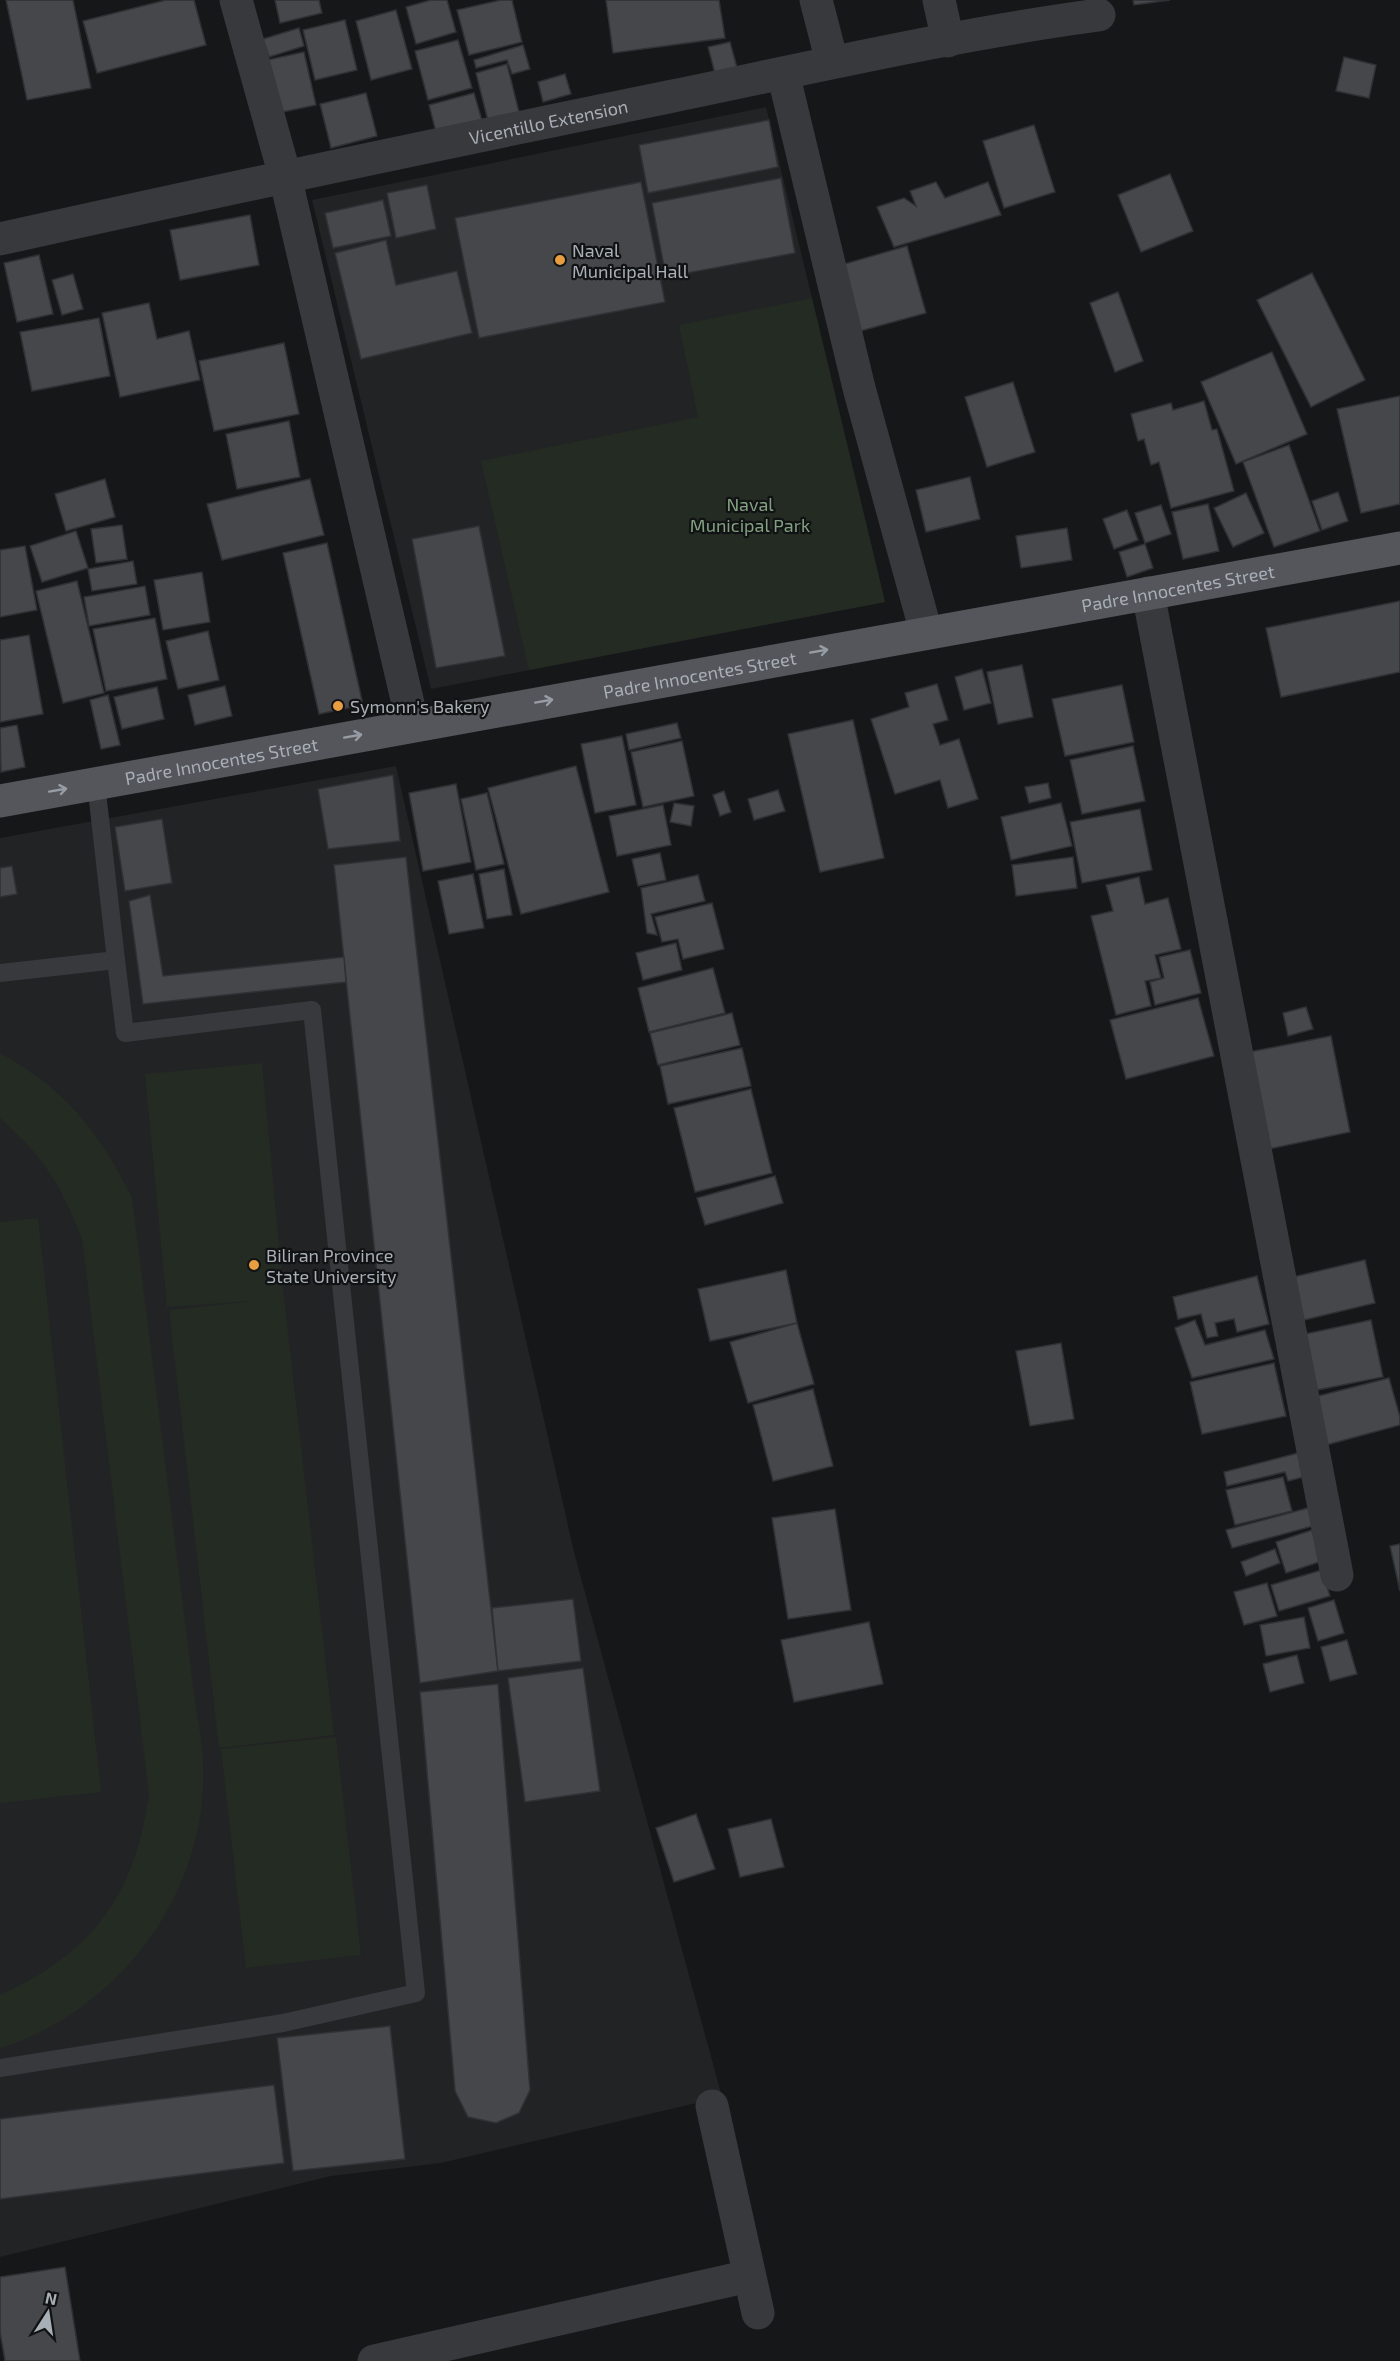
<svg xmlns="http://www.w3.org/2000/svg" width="1400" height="2361" viewBox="0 0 1400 2361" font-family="'Exo 2',sans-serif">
<rect width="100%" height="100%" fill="#161718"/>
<!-- built -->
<g fill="#222325">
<polygon points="766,107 885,602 431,689 312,200"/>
<polygon points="396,766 574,1552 722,2097 441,2163 331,2176 0,2257 0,838"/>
</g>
<!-- green -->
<g fill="#232b23">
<polygon points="812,298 885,602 529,670 481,461 698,417 679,325"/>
<path d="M0,1053C66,1090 99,1131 132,1198L195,1702C200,1731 205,1759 203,1788C198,1884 143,1970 62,2020C43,2031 22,2042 0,2048V1995C93,1953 135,1895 149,1794L82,1238C60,1184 44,1157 0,1118Z"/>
<polygon points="262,1063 284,1298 334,1735 219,1748 169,1310 253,1301 167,1307 145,1074"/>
<polygon points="38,1218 101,1792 0,1803 0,1222"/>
<polygon points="336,1737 361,1955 246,1968 221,1749"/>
</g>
<!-- building -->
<g fill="#45474b" stroke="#303134" stroke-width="1.5">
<polygon points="6,0 73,0 91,88 27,100"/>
<polygon points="166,0 194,0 206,45 97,73 83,21"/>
<polygon points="275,0 319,0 322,13 280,23"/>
<polygon points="431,0 447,0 456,32 416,44 406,7"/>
<polygon points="501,0 512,0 522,42 469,55 457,10"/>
<polygon points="606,0 719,0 725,38 613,53"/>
<polygon points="1133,0 1170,0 1134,5"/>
<polygon points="396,10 412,69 371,80 356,21"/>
<polygon points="345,20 357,70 315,80 303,30"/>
<polygon points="299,28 304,46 269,57 263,39"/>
<polygon points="458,40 472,88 428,100 415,51"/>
<polygon points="730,42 739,75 717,81 708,47"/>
<polygon points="523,45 530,69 512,74 507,60 476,68 474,60"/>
<polygon points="304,52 316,105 278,113 267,60"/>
<polygon points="1344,57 1376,65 1369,98 1336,91"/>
<polygon points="507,64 519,112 488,121 476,73"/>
<polygon points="565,74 571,94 543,102 538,82"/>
<polygon points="366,93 377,136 331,148 320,104"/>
<polygon points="474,93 483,124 437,136 429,105"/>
<polygon points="769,120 778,167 648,193 639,145"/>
<polygon points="1034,125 1055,192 1004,208 983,141"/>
<polygon points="1170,174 1193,231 1141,252 1118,195"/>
<polygon points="781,178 795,253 666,277 652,203"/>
<polygon points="641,182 665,302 479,338 455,218"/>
<polygon points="936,182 945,198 988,182 1001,215 894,247 877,207 904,198 916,206 910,191"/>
<polygon points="427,185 436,229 396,238 387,193"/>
<polygon points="383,200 391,236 333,248 325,213"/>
<polygon points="250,215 259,265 180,280 170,230"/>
<polygon points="386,240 396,285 457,271 472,333 361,359 335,253"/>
<polygon points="907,246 926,313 853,333 834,267"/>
<polygon points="39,255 53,314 17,322 4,263"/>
<polygon points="1312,273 1365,380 1311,407 1257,300"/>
<polygon points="73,274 83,309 62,315 52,280"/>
<polygon points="1118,292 1143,361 1115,372 1090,303"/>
<polygon points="149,303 157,339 189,331 200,380 120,397 102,313"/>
<polygon points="99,318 110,376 32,391 20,332"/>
<polygon points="284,343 299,414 214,431 199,361"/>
<polygon points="1272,352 1307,434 1236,464 1201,382"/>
<polygon points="1013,382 1035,452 987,467 965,397"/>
<polygon points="1400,396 1400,504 1361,513 1337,409"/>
<polygon points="1204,401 1212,430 1217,429 1234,491 1171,508 1159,462 1151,465 1144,439 1138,441 1131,414 1171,403 1173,410"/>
<polygon points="289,421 300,477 237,489 226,434"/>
<polygon points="1289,445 1320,531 1274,547 1243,462"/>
<polygon points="970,477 980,519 926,532 916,490"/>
<polygon points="105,479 115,517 66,531 55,494"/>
<polygon points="310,479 324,535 222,560 207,504"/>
<polygon points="1338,492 1348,521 1322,530 1312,501"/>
<polygon points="1246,493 1264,533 1233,547 1214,508"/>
<polygon points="1208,504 1219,551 1183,559 1172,512"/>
<polygon points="1161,505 1171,534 1145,543 1135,513"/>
<polygon points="1127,510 1138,540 1114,549 1103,519"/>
<polygon points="122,525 127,559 96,563 91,529"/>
<polygon points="479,526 505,656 436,668 412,539"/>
<polygon points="1067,528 1072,560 1021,568 1016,536"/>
<polygon points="76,531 88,568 42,582 30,546"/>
<polygon points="327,543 363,705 319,714 283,553"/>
<polygon points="1145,544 1153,568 1127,577 1119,552"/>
<polygon points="25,546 37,610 0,617 0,550"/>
<polygon points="133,561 137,584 92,591 88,569"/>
<polygon points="202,572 210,622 163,630 154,580"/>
<polygon points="77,581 104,693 63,703 36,591"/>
<polygon points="145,586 150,615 89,626 84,597"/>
<polygon points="1400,601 1400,672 1281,697 1266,628"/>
<polygon points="155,618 167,679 106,691 93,629"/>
<polygon points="208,631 219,680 178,689 166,641"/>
<polygon points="29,635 43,714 0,722 0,640"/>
<polygon points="1022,665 1033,717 998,724 987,672"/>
<polygon points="982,669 991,703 964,710 955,677"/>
<polygon points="937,684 948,720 933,724 940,745 959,739 978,799 948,808 940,780 895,794 871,719 909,707 905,693"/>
<polygon points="1122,685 1134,742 1065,756 1052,699"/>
<polygon points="225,686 232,716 195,725 188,695"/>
<polygon points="157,687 164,719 122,729 114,697"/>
<polygon points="108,695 120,745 101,749 90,700"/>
<polygon points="853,720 884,858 820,872 788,734"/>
<polygon points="677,723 681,738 629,750 626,734"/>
<polygon points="17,725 25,767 1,772 0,728"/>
<polygon points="622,736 636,805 595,813 581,744"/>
<polygon points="682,741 694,796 643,807 631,752"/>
<polygon points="1133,746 1145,801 1082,814 1070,760"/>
<polygon points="576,766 609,892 521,914 488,788"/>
<polygon points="393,775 400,841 328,849 318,789"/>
<polygon points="1048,783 1051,798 1029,803 1025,787"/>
<polygon points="456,784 471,862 423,871 409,793"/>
<polygon points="778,790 785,811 754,820 748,799"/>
<polygon points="724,791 731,812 720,816 713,795"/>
<polygon points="487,793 504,864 476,870 461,799"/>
<polygon points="674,803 694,806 691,826 670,822"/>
<polygon points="1061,803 1072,846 1011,860 1001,817"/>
<polygon points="663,805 671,845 617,856 609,816"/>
<polygon points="1140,809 1152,870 1082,883 1070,822"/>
<polygon points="162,819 172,883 125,891 115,827"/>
<polygon points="660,853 666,880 638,886 632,859"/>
<polygon points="406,857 498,1671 420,1683 334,865"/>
<polygon points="1073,857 1077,888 1016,896 1012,865"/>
<polygon points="12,866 17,894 0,897 0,868"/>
<polygon points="504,869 512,915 487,919 479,874"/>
<polygon points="473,874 484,928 449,934 438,881"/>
<polygon points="698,875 705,901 651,914 657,935 647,933 641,888"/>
<polygon points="1139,877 1145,904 1168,898 1181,949 1155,955 1161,978 1145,981 1151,1006 1116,1015 1091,916 1113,911 1106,885"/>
<polygon points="150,895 163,976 344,957 346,982 143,1004 129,901"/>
<polygon points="712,903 724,949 683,959 678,939 662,942 655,917"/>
<polygon points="676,943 682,970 643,980 636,953"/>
<polygon points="1190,950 1201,993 1155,1005 1150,982 1164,978 1159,957"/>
<polygon points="713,968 725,1013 649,1032 638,988"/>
<polygon points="1198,998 1214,1056 1126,1079 1110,1020"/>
<polygon points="1306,1007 1313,1029 1288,1036 1283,1013"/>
<polygon points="732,1013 740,1045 658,1065 650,1033"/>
<polygon points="1331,1036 1350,1132 1259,1151 1239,1054"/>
<polygon points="742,1048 751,1086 668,1104 660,1066"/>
<polygon points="751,1089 772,1173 695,1192 674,1108"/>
<polygon points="775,1176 783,1203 705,1225 697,1198"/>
<polygon points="1365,1260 1375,1303 1304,1320 1293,1277"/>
<polygon points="786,1270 797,1323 710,1341 698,1289"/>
<polygon points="1257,1276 1269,1324 1237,1332 1234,1319 1215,1323 1218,1336 1207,1338 1201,1314 1178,1319 1173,1297"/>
<polygon points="1195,1320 1205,1345 1265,1330 1274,1359 1192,1378 1175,1328"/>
<polygon points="1371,1320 1383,1377 1317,1390 1305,1334"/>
<polygon points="797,1323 814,1384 748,1403 730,1342"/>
<polygon points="1061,1343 1074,1419 1030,1426 1016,1351"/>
<polygon points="1274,1363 1286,1416 1202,1434 1190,1382"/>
<polygon points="1389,1378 1400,1417 1400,1425 1326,1445 1314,1397"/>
<polygon points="813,1389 833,1466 773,1481 753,1405"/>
<polygon points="1302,1452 1307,1476 1288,1481 1285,1472 1227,1486 1224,1472"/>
<polygon points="1283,1477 1292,1511 1235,1525 1226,1490"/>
<polygon points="1308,1508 1313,1526 1232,1548 1226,1530"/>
<polygon points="835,1509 851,1610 788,1619 772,1518"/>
<polygon points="1312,1530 1322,1561 1286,1573 1276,1542"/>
<polygon points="1400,1544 1400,1591 1390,1546"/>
<polygon points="1275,1549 1280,1563 1246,1576 1241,1562"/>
<polygon points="1322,1570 1330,1596 1279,1611 1271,1585"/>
<polygon points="1267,1583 1277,1616 1244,1625 1234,1592"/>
<polygon points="573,1599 581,1661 498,1671 492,1608"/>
<polygon points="1334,1600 1344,1633 1318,1641 1308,1608"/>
<polygon points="1304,1617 1310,1648 1266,1656 1260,1625"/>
<polygon points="869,1622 883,1684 794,1702 781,1640"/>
<polygon points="1347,1640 1357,1674 1330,1681 1321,1647"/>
<polygon points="1297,1655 1304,1683 1270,1692 1263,1664"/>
<polygon points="583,1668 600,1791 525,1802 508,1678"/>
<polygon points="498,1684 530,2090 519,2113 496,2123 468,2117 455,2091 420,1692"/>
<polygon points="696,1814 715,1869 674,1882 656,1828"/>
<polygon points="771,1819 784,1867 740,1877 728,1829"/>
<polygon points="390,2026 405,2159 293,2171 277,2038"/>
<polygon points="274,2085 284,2163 0,2199 0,2119"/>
<polygon points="65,2267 80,2361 5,2361 0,2332 0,2277"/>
</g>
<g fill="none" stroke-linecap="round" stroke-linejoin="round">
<!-- service -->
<g stroke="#38393d" stroke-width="18">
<polyline points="0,973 116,960 96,783"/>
<polyline points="0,2068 283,2023 416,1993 312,1010 125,1033 116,960"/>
</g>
<!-- minor -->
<g stroke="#38393d" stroke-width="33">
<polyline points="236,0 285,176 413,725"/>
<polyline points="816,0 832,62"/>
<polyline points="939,0 948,41"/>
<polyline points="783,73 859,388 926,632"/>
<path id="s1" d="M0,239C224,189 448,142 673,96C814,67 956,34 1099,15"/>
<polyline points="1148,593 1337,1575"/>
<polyline points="712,2106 758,2313"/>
<polyline points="374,2361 749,2276"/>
</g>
<!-- primary -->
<path stroke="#54565c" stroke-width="33" id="s2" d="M0,801L1400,548"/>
</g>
<!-- one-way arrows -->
<defs><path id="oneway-shaft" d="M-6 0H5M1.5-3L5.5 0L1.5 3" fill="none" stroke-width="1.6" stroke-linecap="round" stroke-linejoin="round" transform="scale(1.5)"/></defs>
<g stroke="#989da5">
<use href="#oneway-shaft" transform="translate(819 651) rotate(-10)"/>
<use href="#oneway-shaft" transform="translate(544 701) rotate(-10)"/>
<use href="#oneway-shaft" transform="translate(353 736) rotate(-10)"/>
<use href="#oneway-shaft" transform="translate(58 790) rotate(-10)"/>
</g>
<!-- markers -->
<g fill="#e79d40" stroke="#111213" stroke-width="2">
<circle cx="560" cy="260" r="6"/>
<circle cx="338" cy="706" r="6"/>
<circle cx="254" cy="1265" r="6"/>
</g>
<g text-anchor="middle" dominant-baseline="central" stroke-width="4.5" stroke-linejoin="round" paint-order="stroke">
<!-- street labels -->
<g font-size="18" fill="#a9afb7" stroke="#111213">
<text stroke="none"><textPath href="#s1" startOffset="561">Vicentillo Extension</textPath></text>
<text stroke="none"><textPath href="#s2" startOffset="1197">Padre Innocentes Street</textPath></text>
<text stroke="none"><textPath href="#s2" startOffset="711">Padre Innocentes Street</textPath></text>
<text stroke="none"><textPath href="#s2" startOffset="225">Padre Innocentes Street</textPath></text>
</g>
<!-- poi labels -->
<g font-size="18" fill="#a9afb7" stroke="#111213" text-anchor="start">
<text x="572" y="250">Naval<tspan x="572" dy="21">Municipal Hall</tspan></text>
<text x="350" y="706">Symonn's Bakery</text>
<text x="266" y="1255">Biliran Province<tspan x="266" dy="21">State University</tspan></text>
</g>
<!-- park labels -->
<g font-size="18" fill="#83a181" stroke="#111213">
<text x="750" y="504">Naval<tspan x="750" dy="21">Municipal Park</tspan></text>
</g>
</g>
<!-- north arrow -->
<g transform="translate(48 2313) rotate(12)" stroke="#111213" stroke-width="4.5" paint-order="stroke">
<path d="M0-4.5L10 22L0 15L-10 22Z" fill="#a9afb7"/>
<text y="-9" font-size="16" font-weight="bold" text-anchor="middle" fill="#a9afb7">N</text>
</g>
</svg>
